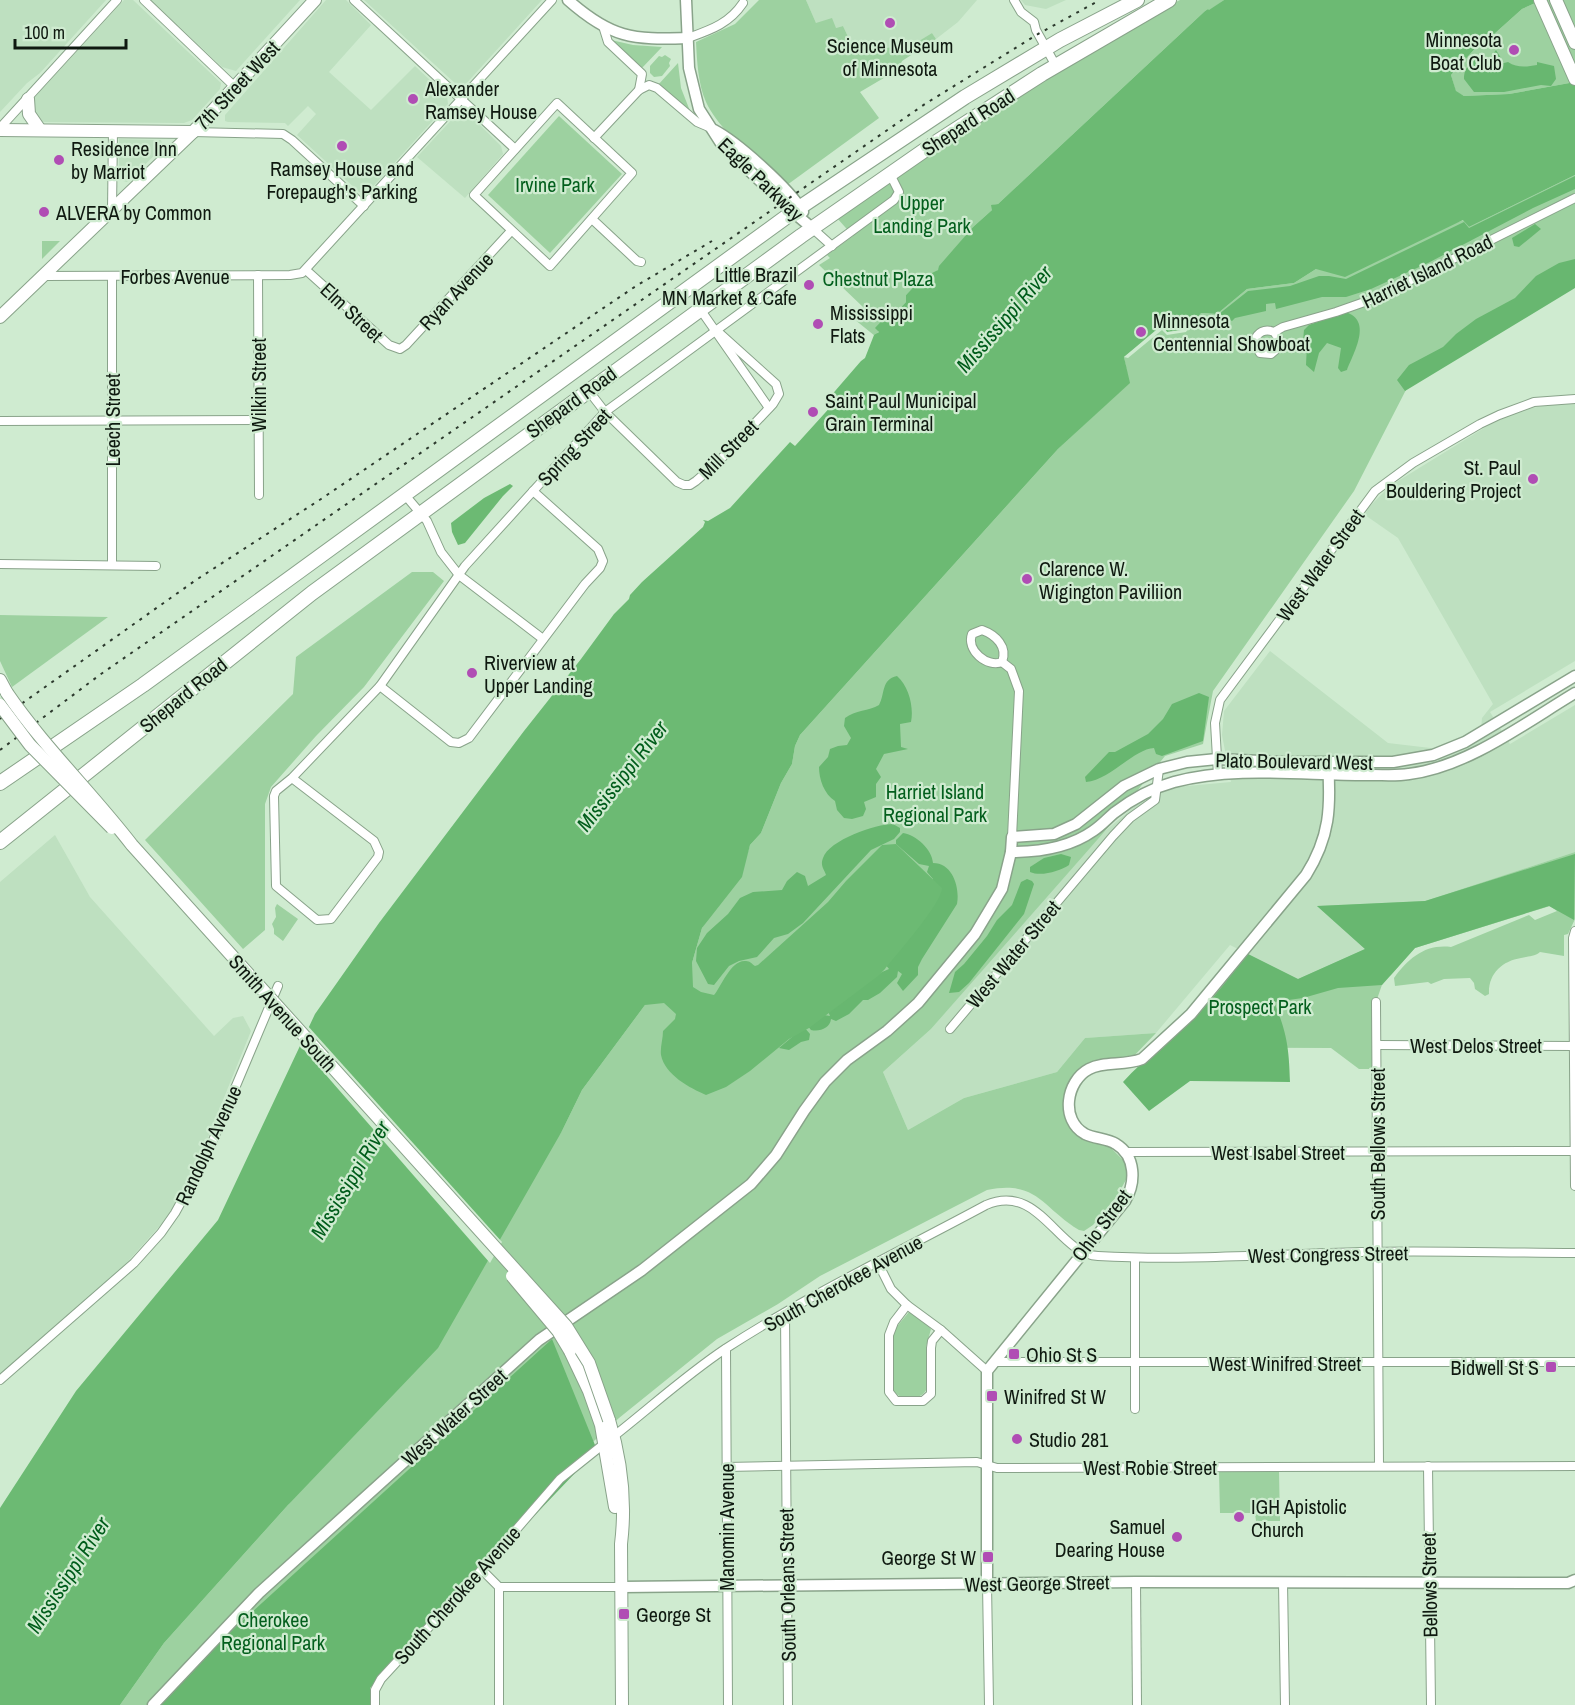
<svg xmlns="http://www.w3.org/2000/svg" width="1575" height="1705" viewBox="0 0 1575 1705" font-family="'Archivo Narrow',sans-serif">
<rect width="100%" height="100%" fill="#cfebd0"/>
<!-- built -->
<g fill="#bee0c0">
<polygon points="0,0 106,0 40,73 27,83 0,112"/>
<polygon points="124,0 133,0 221,83 220,89 192,120 184,123 44,122 37,119 31,108 34,98"/>
<polygon points="151,0 300,0 236,71 222,67"/>
<polygon points="326,0 346,0 371,25 329,72 371,110 415,66 447,96 448,104 368,192 359,192 297,135 316,114 308,106 288,126 285,123 228,122 225,121 225,115"/>
<polygon points="364,0 542,0 464,86 457,85"/>
<polygon points="806,0 977,0 958,22 936,39 932,33 895,56 898,47 881,48 851,43 843,26 836,28 816,23"/>
<polygon points="1021,0 1066,0 1046,9 1025,5"/>
<polygon points="467,112 501,146 503,154 465,198 417,157 458,113"/>
<polygon points="119,139 161,140 163,147 127,182 119,180"/>
<polygon points="1553,404 1575,404 1575,661 1490,712 1510,744 1575,705 1575,852 1425,901 1318,906 1365,949 1298,979 1230,945 1156,1033 1085,1038 1057,1072 964,1098 908,1130 883,1072 931,1029 1073,865 1105,831 1142,800 1176,787 1231,782 1222,735 1224,711 1270,651 1388,743 1439,749 1481,730 1482,718 1493,704 1398,538 1365,515 1368,508 1390,486 1497,420 1527,409"/>
<polygon points="55,835 90,897 214,1036 233,1018 243,1016 251,1031 202,1152 185,1189 165,1220 122,1268 0,1374 0,882"/>
</g>
<!-- green -->
<g fill="#9dd1a0">
<path d="M759,0H806L816,23L832,18L836,28L843,26L851,43L881,48L899,47L896,55L932,33L936,39L902,61L899,69L860,92L879,118L787,185C760,161 721,134 706,102C698,84 697,61 696,42L735,24Z"/>
<path d="M1180,0H1224L1209,11L1208,9L1205,11L998,204L993,205L992,210L973,227L938,270L923,283L920,280L906,295V302L897,313H889L876,328L879,331L875,336L854,319L863,307L819,265L830,258L827,255L853,236L837,218C908,166 982,118 1058,71C1098,47 1137,21 1180,0Z"/>
<polygon points="1542,0 1575,0 1575,82 1509,94 1464,96 1456,92 1451,75 1481,42 1493,35 1522,9"/>
<polygon points="611,40 633,45 662,47 641,69"/>
<polygon points="665,55 671,59 669,63 670,66 662,76 654,77 650,73 650,66 659,56 662,57"/>
<polygon points="678,63 681,88 690,111 658,85"/>
<polygon points="559,116 622,174 550,253 488,195"/>
<path d="M1575,175V284L1409,384L1354,491L1213,691L1203,744L1165,756L1105,831L931,1029L883,1072L908,1130L964,1098L1057,1072L1085,1038L1156,1033L1130,1060L1084,1068L1067,1085L1063,1107L1075,1133L1110,1147L1126,1163L1127,1178L1117,1196L1093,1225L1084,1231L1079,1230C1041,1207 1038,1180 987,1190L820,1276L778,1304L717,1339L619,1418L547,1484L370,1688V1705H120L164,1643L288,1505L562,1131L582,1090L645,1005L692,963L702,928L745,861L750,845L761,833L781,783L792,764L795,746L800,735L1058,449L1129,383L1124,357L1162,325L1201,313L1217,314L1247,289L1294,283L1316,269L1464,220L1469,227Z"/>
<polygon points="42,241 60,241 42,259"/>
<polygon points="412,572 433,572 444,581 364,687 316,736 271,787 265,804 265,930 243,949 145,840 293,694 296,657"/>
<polygon points="0,615 108,617 12,687 0,661"/>
<path d="M1575,852V919L1568,934L1564,935V956L1540,952C1534,957 1528,956 1521,958C1502,961 1488,974 1489,994L1485,996L1475,989L1474,983L1470,978L1444,979L1431,984L1428,982L1395,986L1394,978C1409,958 1425,944 1451,947L1529,915L1535,920L1557,911L1550,906L1415,948L1391,975L1384,979L1376,1002L1377,1069H1359L1331,1048L1163,1047L1196,1016L1248,954L1298,979L1365,949L1317,906L1425,901Z"/>
<polygon points="277,904 298,919 283,941 274,934 274,929 272,924 276,917 275,908"/>
<path d="M909,1312H912L931,1329L926,1347L927,1388C922,1402 899,1401 893,1390L892,1335L894,1330Z"/>
<polygon points="1219,1472 1279,1472 1280,1521 1256,1521 1255,1513 1220,1513"/>
</g>
<!-- forest -->
<g fill="#68b770">
<path d="M1496,50L1501,58L1500,64L1508,62C1517,68 1526,67 1537,65V62L1554,66L1556,79L1551,86L1541,85L1504,92H1474L1464,79C1464,64 1476,56 1490,58Z"/>
<polygon points="1575,176 1575,189 1533,208 1428,263 1371,289 1346,297 1322,297 1276,309 1275,303 1266,304 1266,311 1235,318 1232,321 1219,314 1248,291 1290,286 1319,276 1329,276 1346,279 1464,222 1469,228"/>
<polygon points="1535,224 1541,229 1519,247 1514,246 1512,238"/>
<polygon points="1575,259 1575,288 1405,391 1397,380 1409,365 1443,347 1456,334 1476,319 1515,298 1536,276 1559,263"/>
<path d="M1345,312C1373,320 1354,352 1347,370L1341,372L1338,368L1341,348L1327,343L1319,353L1314,372L1306,365L1307,344L1303,341L1304,330L1309,325Z"/>
<path d="M897,676C909,686 914,708 911,722L900,724L901,747L908,749L884,754L876,769L881,777L876,784V797L864,802L866,809L863,816L852,819L844,818L837,810L835,801C824,794 819,779 819,767L828,757L830,749L838,746L847,745L851,738L844,726L845,718C855,710 869,711 879,705C885,695 881,679 897,676Z"/>
<path d="M1199,693L1209,697L1203,741L1162,756L1156,754L1154,748C1134,749 1110,780 1086,782L1085,777L1109,752H1115L1148,734L1163,719L1172,704Z"/>
<path d="M893,824L900,828V832L894,839L871,850L803,923L788,934L774,938L757,957L739,961L729,966L714,985L708,984L696,961L697,948L707,933L728,914L740,898L753,892L782,890L787,881L797,872L805,876L808,886L826,875C824,869 820,866 823,858C829,840 876,824 893,824Z"/>
<path d="M903,833C916,835 932,849 933,863C953,863 960,888 957,904L922,959L918,967V975L903,991L897,983L902,974L898,971L897,977L880,993L868,1000H863L849,1014L836,1021L831,1019C830,1028 820,1032 811,1030L807,1025L824,1015L830,1016L828,1011L882,972L889,969L885,964L933,883V879L927,872L929,866L919,864L896,844V840Z"/>
<path d="M1061,854L1071,857L1069,865C1060,871 1041,877 1030,872V867L1044,858Z"/>
<path d="M1575,854L1574,920L1549,906L1415,948L1382,985L1338,988L1303,998L1274,1002C1287,1033 1289,1048 1290,1082L1190,1081L1149,1111L1123,1082C1145,1057 1173,1040 1196,1016C1215,997 1231,975 1248,954L1298,979L1365,949L1317,906L1425,901Z"/>
<polygon points="1027,879 1032,881 1034,884 1024,914 969,983 959,992 949,993 955,972 964,964 987,936 997,920 1012,905 1021,882"/>
<polygon points="804,1027 810,1034 809,1040 801,1042 789,1050 779,1048"/>
<polygon points="552,1339 597,1450 370,1688 370,1705 154,1705 161,1695"/>
</g>
<!-- water -->
<g fill="#6cba73">
<path d="M1224,0H1542L1522,9L1493,35L1481,42L1451,75L1456,91L1464,96L1509,94L1575,82V175L1469,227L1463,220L1345,277L1316,269L1294,283L1247,289L1217,314L1201,313L1188,329L1167,332L1163,326L1124,357L1130,383L1058,449L800,735L795,746L792,764L781,783L761,833L750,845L742,877L702,928L692,963L693,987L701,992L714,995C721,987 731,959 746,961C750,961 752,964 755,966L758,965L828,902L846,881L882,845L896,844L942,888C942,903 897,954 885,969L878,976L809,1028L789,1039L750,1071L726,1087L706,1095C690,1088 665,1075 661,1055C660,1048 663,1039 663,1031L675,1019L676,1014L664,1003L645,1005L582,1090L562,1131L438,1348L288,1505L164,1643L120,1705H0V1508L76,1391L218,1220L315,1014L379,923L524,731L581,659L614,614L629,599L630,595L642,582L703,527L705,522L703,520L708,521L730,508L790,442L795,446L834,403L829,398L861,361L865,358L874,335L879,332L875,328L889,313L897,312L906,302V295L920,280L924,283L932,273L938,270L939,266L973,227L992,210L991,205L998,204L1205,11L1208,9L1209,10Z"/>
<polygon points="510,484 513,486 503,496 465,543 458,545 452,532 451,523 484,498"/>
</g>
<!-- pier -->
<g fill="#cfebd0">
<polygon points="1162,325 1167,332 1188,329 1186,332 1167,335 1162,330 1128,358 1124,357"/>
<polygon points="307,1025 502,1242 490,1263 298,1043"/>
</g>
<g fill="none" stroke-linecap="round" stroke-linejoin="round">
<defs>
<g id="minor">
<polyline points="144,0 236,88"/>
<polyline points="354,0 515,149"/>
<polyline points="1014,0 1021,12 1034,22 1036,30 1056,66"/>
<polyline points="603,26 608,42 642,74 639,90"/>
<path d="M688,38C710,30 729,24 743,3"/>
<polygon points="557,103 632,173 550,266 474,195"/>
<polyline points="0,128 117,0"/>
<polyline points="193,132 283,134 292,140 364,206"/>
<polyline points="594,138 639,90 649,85 657,88 697,122 711,128"/>
<polyline points="112,210 113,131"/>
<polyline points="592,219 637,261 641,262"/>
<polyline points="812,228 832,246"/>
<polyline points="306,270 389,345 400,349 406,345 511,231"/>
<polyline points="258,275 259,495"/>
<polyline points="43,276 290,275 302,273 552,0"/>
<polyline points="112,276 112,564"/>
<polyline points="700,309 769,408"/>
<path d="M1274,332L1279,339L1278,348L1271,354L1260,353L1254,342C1257,332 1265,328 1274,332L1283,327L1336,312L1373,299L1575,198"/>
<polyline points="588,390 605,412 677,482 684,485 690,485 696,481 719,461 773,404 779,394 776,384 716,330"/>
<polyline points="0,421 258,420"/>
<polyline points="405,495 427,521 441,552 459,575 543,639"/>
<polyline points="0,564 156,566"/>
<path d="M982,630C996,635 1008,647 1002,662C987,668 966,650 972,634Z"/>
<polyline points="1002,662 1011,669 1019,691 1012,837"/>
<polyline points="380,686 451,742 459,743 469,738 585,584 600,568 603,561 598,549 533,491"/>
<polyline points="1218,775 1215,723 1220,700 1375,491 1413,463 1480,424 1499,415 1534,402 1575,399"/>
<polyline points="292,778 374,841 379,852 378,857 331,919 317,920 276,886 274,796 276,791 292,778 380,686 465,566 605,412 894,200 899,192 890,174"/>
<polyline points="1575,931 1573,938 1575,1186"/>
<polyline points="1376,1002 1379,1466"/>
<polyline points="950,1029 1113,836 1130,818 1155,800 1159,769"/>
<polyline points="1377,1045 1575,1046"/>
<polyline points="1125,1152 1575,1151"/>
<polyline points="1135,1258 1135,1409"/>
<polyline points="878,1263 891,1289 907,1305 941,1330 987,1371"/>
<polyline points="907,1305 894,1322 889,1335 889,1392 896,1401 923,1401 931,1394 931,1348 932,1341 941,1330"/>
<polyline points="785,1313 788,1705"/>
<polyline points="726,1349 728,1705"/>
<polyline points="995,1362 1575,1362"/>
<polyline points="0,1380 134,1263 161,1233 175,1213 206,1157 278,986"/>
<path d="M614,1436C651,1407 686,1375 725,1349C808,1295 899,1252 986,1205C1040,1182 1057,1254 1098,1256C1186,1261 1274,1254 1362,1252C1433,1250 1504,1253 1575,1253"/>
<polyline points="1428,1466 1431,1705"/>
<polyline points="726,1467 977,1462 997,1468 1575,1466"/>
<polyline points="482,1570 499,1587"/>
<polyline points="1136,1582 1137,1705"/>
<polyline points="1283,1582 1285,1705"/>
<polyline points="987,1584 989,1705"/>
<polyline points="499,1587 622,1587"/>
<polyline points="499,1587 499,1705"/>
<polyline points="375,1705 375,1690 381,1679 476,1576 560,1479 605,1443"/>
</g>
<g id="tertiary">
<path d="M568,0C611,38 632,40 688,38"/>
<polyline points="686,0 689,68 699,109 722,145 793,212 812,228"/>
<path d="M714,130C737,142 790,189 803,212"/>
<path d="M1011,852C1039,852 1069,848 1093,831C1101,826 1107,819 1114,813C1132,799 1152,788 1174,782C1237,765 1308,776 1373,775C1385,775 1397,776 1409,774C1467,767 1525,723 1575,693"/>
<path d="M987,1584V1371L1125,1201C1136,1183 1136,1156 1116,1144C1107,1138 1095,1139 1085,1134C1060,1120 1066,1081 1089,1069C1104,1061 1124,1066 1142,1059L1191,1014L1306,875C1330,837 1331,807 1328,763"/>
<polyline points="622,1587 1136,1582 1568,1583 1575,1580"/>
<polyline points="153,1705 259,1593 539,1340 642,1270 751,1184 776,1155 804,1111 825,1082 847,1060 887,1031 918,1003 975,934 1002,889 1011,852 1012,837 1054,834 1076,824 1124,786 1159,769 1187,762 1217,759 1283,762 1393,762 1433,755 1465,742 1575,676"/>
</g>
<g id="secondary">
<polyline points="1540,0 1575,79"/>
<polyline points="1556,0 1575,43"/>
<polyline points="28,99 29,114 40,130"/>
<polyline points="0,130 193,132"/>
<polyline points="0,317 193,132 315,0"/>
<polyline points="0,680 7,693"/>
<polyline points="570,1351 589,1391 601,1425 615,1507"/>
<path d="M609,1420C621,1459 626,1503 621,1544L622,1705"/>
</g>
<g id="trunk">
<polyline points="0,783 143,685 793,212 965,97 1060,40 1137,0"/>
<polyline points="0,842 312,593 801,236 932,145 1042,74 1169,0"/>
</g>
</defs>
<!-- minor casing -->
<use href="#minor" stroke="#89a38a" stroke-width="10"/>
<!-- tertiary casing -->
<use href="#tertiary" stroke="#89a38a" stroke-width="13"/>
<!-- secondary casing -->
<use href="#secondary" stroke="#89a38a" stroke-width="14"/>
<!-- trunk casing -->
<use href="#trunk" stroke="#89a38a" stroke-width="16"/>
<!-- minor -->
<use href="#minor" stroke="#fff" stroke-width="8"/>
<!-- tertiary -->
<use href="#tertiary" stroke="#fff" stroke-width="10"/>
<!-- secondary -->
<use href="#secondary" stroke="#fff" stroke-width="12"/>
<!-- trunk -->
<use href="#trunk" stroke="#fff" stroke-width="14"/>
<!-- rail -->
<g stroke="#2c392d" stroke-width="2" stroke-dasharray="3 6" stroke-linecap="butt">
<polyline points="0,719 196,580 321,499 636,286 712,241"/>
<polyline points="0,750 101,674 925,104 1038,34 1100,0"/>
</g>
<defs>
<g id="secondary-bridge">
<path d="M7,693C44,747 92,793 132,845L566,1326L589,1363L609,1420"/>
<polyline points="0,705 30,745 112,828"/>
<polyline points="512,1276 558,1331 570,1351"/>
</g>
</defs>
<!-- secondary-bridge casing -->
<use href="#secondary-bridge" stroke="#89a38a" stroke-width="14" stroke-linecap="butt"/>
<!-- secondary-bridge -->
<use href="#secondary-bridge" stroke="#fff" stroke-width="12"/>
</g>
<!-- markers -->
<g fill="#b04db4" stroke="#cfebd0" stroke-width="2">
<circle cx="890" cy="23" r="6"/>
<circle cx="1514" cy="50" r="6"/>
<circle cx="413" cy="99" r="6"/>
<circle cx="342" cy="146" r="6"/>
<circle cx="59" cy="160" r="6"/>
<circle cx="44" cy="212" r="6"/>
<circle cx="809" cy="285" r="6"/>
<circle cx="818" cy="324" r="6"/>
<circle cx="1141" cy="332" r="6"/>
<circle cx="813" cy="412" r="6"/>
<circle cx="1533" cy="479" r="6"/>
<circle cx="1027" cy="579" r="6"/>
<circle cx="472" cy="673" r="6"/>
<rect x="1008" y="1348" width="12" height="12" rx="3"/>
<rect x="1545" y="1361" width="12" height="12" rx="3"/>
<rect x="986" y="1390" width="12" height="12" rx="3"/>
<circle cx="1017" cy="1439" r="6"/>
<circle cx="1239" cy="1517" r="6"/>
<circle cx="1177" cy="1537" r="6"/>
<rect x="982" y="1551" width="12" height="12" rx="3"/>
<rect x="618" y="1608" width="12" height="12" rx="3"/>
</g>
<g text-anchor="middle" dominant-baseline="central" stroke-width="4.5" stroke-linejoin="round" paint-order="stroke">
<!-- poi labels -->
<g font-size="20" fill="#0f1910" stroke="#cfebd0" text-anchor="start">
<text x="1502" y="39" text-anchor="end">Minnesota<tspan x="1502" dy="23">Boat Club</tspan></text>
<text x="890" y="45" text-anchor="middle">Science Museum<tspan x="890" dy="23">of Minnesota</tspan></text>
<text x="425" y="88">Alexander<tspan x="425" dy="23">Ramsey House</tspan></text>
<text x="71" y="148">Residence Inn<tspan x="71" dy="23">by Marriot</tspan></text>
<text x="342" y="168" text-anchor="middle">Ramsey House and<tspan x="342" dy="23">Forepaugh's Parking</tspan></text>
<text x="56" y="212">ALVERA by Common</text>
<text x="797" y="274" text-anchor="end">Little Brazil<tspan x="797" dy="23">MN Market &amp; Cafe</tspan></text>
<text x="830" y="312">Mississippi<tspan x="830" dy="23">Flats</tspan></text>
<text x="1153" y="320">Minnesota<tspan x="1153" dy="23">Centennial Showboat</tspan></text>
<text x="825" y="400">Saint Paul Municipal<tspan x="825" dy="23">Grain Terminal</tspan></text>
<text x="1521" y="467" text-anchor="end">St. Paul<tspan x="1521" dy="23">Bouldering Project</tspan></text>
<text x="1039" y="568">Clarence W.<tspan x="1039" dy="23">Wigington Paviliion</tspan></text>
<text x="484" y="662">Riverview at<tspan x="484" dy="23">Upper Landing</tspan></text>
<text x="1026" y="1354">Ohio St S</text>
<text x="1539" y="1367" text-anchor="end">Bidwell St S</text>
<text x="1004" y="1396">Winifred St W</text>
<text x="1029" y="1439">Studio 281</text>
<text x="1251" y="1506">IGH Apistolic<tspan x="1251" dy="23">Church</tspan></text>
<text x="1165" y="1526" text-anchor="end">Samuel<tspan x="1165" dy="23">Dearing House</tspan></text>
<text x="976" y="1557" text-anchor="end">George St W</text>
<text x="636" y="1614">George St</text>
</g>
<!-- street labels -->
<g font-size="20" fill="#0f1910" stroke="#cfebd0">
<text transform="translate(237 85) rotate(-47)">7th Street West</text>
<text transform="translate(968 122) rotate(-33)">Shepard Road</text>
<text transform="translate(761 179) rotate(44)">Eagle Parkway</text>
<text transform="translate(1427 271) rotate(-26)">Harriet Island Road</text>
<text x="175" y="276">Forbes Avenue</text>
<text transform="translate(456 291) rotate(-47)">Ryan Avenue</text>
<text transform="translate(352 312) rotate(43)">Elm Street</text>
<text transform="translate(258 385) rotate(-90)">Wilkin Street</text>
<text transform="translate(571 402) rotate(-36)">Shepard Road</text>
<text transform="translate(112 420) rotate(-90)">Leech Street</text>
<text transform="translate(574 447) rotate(-47)">Spring Street</text>
<text transform="translate(728 449) rotate(-45)">Mill Street</text>
<text transform="translate(1320 565) rotate(-54)">West Water Street</text>
<text transform="translate(183 695) rotate(-39)">Shepard Road</text>
<text transform="translate(1294 761) rotate(1)">Plato Boulevard West</text>
<text transform="translate(1013 954) rotate(-50)">West Water Street</text>
<text transform="translate(283 1013) rotate(48)">Smith Avenue South</text>
<text x="1476" y="1045">West Delos Street</text>
<text transform="translate(1377 1144) rotate(-90)">South Bellows Street</text>
<text transform="translate(208 1145) rotate(-65)">Randolph Avenue</text>
<text x="1278" y="1152">West Isabel Street</text>
<text transform="translate(1101 1225) rotate(-53)">Ohio Street</text>
<text transform="translate(1328 1254) rotate(-1)">West Congress Street</text>
<text transform="translate(843 1283) rotate(-29)">South Cherokee Avenue</text>
<text x="1285" y="1363">West Winifred Street</text>
<text transform="translate(454 1417) rotate(-42)">West Water Street</text>
<text x="1150" y="1467">West Robie Street</text>
<text transform="translate(726 1527) rotate(-90)">Manomin Avenue</text>
<text transform="translate(1037 1583) rotate(-1)">West George Street</text>
<text transform="translate(787 1585) rotate(-91)">South Orleans Street</text>
<text transform="translate(1429 1585) rotate(-91)">Bellows Street</text>
<text transform="translate(457 1595) rotate(-48)">South Cherokee Avenue</text>
</g>
<!-- park labels -->
<g font-size="20" fill="#035f1d" stroke="#cfebd0">
<text x="555" y="184">Irvine Park</text>
<text x="922" y="202">Upper<tspan x="922" dy="23">Landing Park</tspan></text>
<text x="878" y="278">Chestnut Plaza</text>
<text x="935" y="791">Harriet Island<tspan x="935" dy="23">Regional Park</tspan></text>
<text x="1260" y="1006">Prospect Park</text>
<text x="273" y="1619">Cherokee<tspan x="273" dy="23">Regional Park</tspan></text>
</g>
<!-- water labels -->
<g font-size="21" font-style="italic" fill="#005d1b" stroke="#cfebd0">
<text transform="translate(1004 319) rotate(-49)">Mississippi River</text>
<text transform="translate(622 776) rotate(-52)">Mississippi River</text>
<text transform="translate(350 1180) rotate(-59)">Mississippi River</text>
<text transform="translate(68 1575) rotate(-57)">Mississippi River</text>
</g>
</g>
<!-- scale -->
<path d="M15 39v9h111v-9" fill="none" stroke="#0f1910" stroke-width="3"/>
<text x="24" y="39" font-size="18" fill="#0f1910" stroke="#cfebd0" stroke-width="4.5" paint-order="stroke">100 m</text>
</svg>
